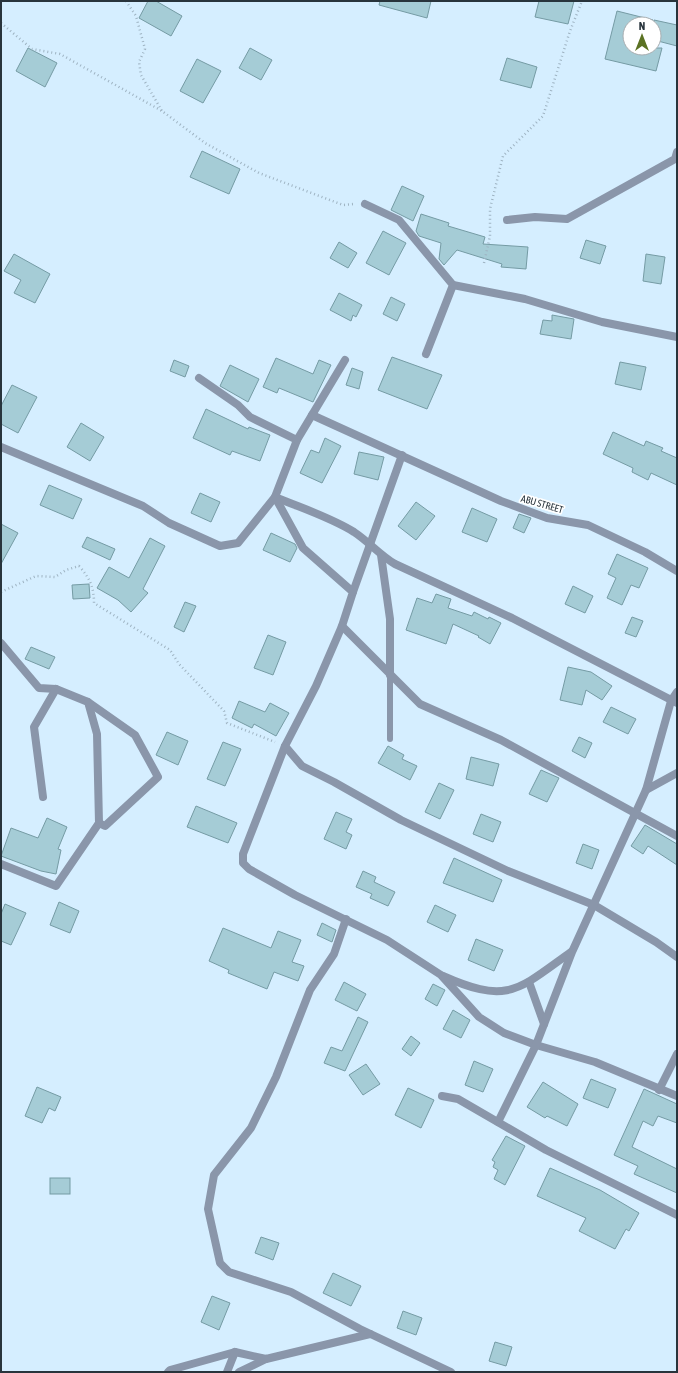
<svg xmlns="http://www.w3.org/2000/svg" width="678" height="1373" viewBox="0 0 678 1373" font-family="'Asap Condensed',sans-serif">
<rect width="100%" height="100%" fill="#d5eeff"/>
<!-- building -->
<g fill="#a5ccd6" stroke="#759ba4">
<polygon points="148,1 156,1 182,16 171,36 139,18"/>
<polygon points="380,1 431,1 427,18 379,5"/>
<polygon points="539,1 574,1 568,24 535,17"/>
<polygon points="617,11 653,20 652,24 630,24 630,48 662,48 656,71 605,59"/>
<polygon points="654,20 677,25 677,46 654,40"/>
<polygon points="28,48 57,63 45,87 16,71"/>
<polygon points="250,48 272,60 261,80 239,68"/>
<polygon points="507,58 537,67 531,88 500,80"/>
<polygon points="197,59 221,71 203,103 180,91"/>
<polygon points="202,151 240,169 229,194 190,177"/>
<polygon points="402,186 424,196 413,221 391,210"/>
<polygon points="421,214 449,223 448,226 485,237 483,244 528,247 526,269 501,267 502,264 457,250 444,265 439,259 441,243 419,236 416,231"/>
<polygon points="383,231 406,243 389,275 366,263"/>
<polygon points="586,240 606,246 600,264 580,258"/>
<polygon points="339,242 357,253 348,268 330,258"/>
<polygon points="14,254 50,274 35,303 14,293 21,280 4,271"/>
<polygon points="646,254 665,257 661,284 643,281"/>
<polygon points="339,293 362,305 356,317 353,315 351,321 330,310"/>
<polygon points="391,297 405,304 397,321 383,314"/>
<polygon points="552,315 574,319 571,339 540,334 543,320 552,321"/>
<polygon points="392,357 442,375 427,409 378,390"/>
<polygon points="276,358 313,374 319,360 331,365 313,402 279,388 277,393 263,387"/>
<polygon points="174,360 189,366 185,377 170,371"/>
<polygon points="620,362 646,367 641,390 615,384"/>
<polygon points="230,365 259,379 248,402 220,386"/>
<polygon points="352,368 363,372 359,389 346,385"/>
<polygon points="12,385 37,397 18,433 1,424 1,406"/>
<polygon points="206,409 248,429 249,427 270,435 260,461 232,451 230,455 193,438"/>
<polygon points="81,423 104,437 90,461 67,447"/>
<polygon points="613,432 644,446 646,441 663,448 661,451 677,458 677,485 651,473 648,480 632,472 633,468 603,454"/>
<polygon points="325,438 341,446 322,483 300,473 311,450 319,453"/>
<polygon points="359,452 384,457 378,480 354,474"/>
<polygon points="49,485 82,499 73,519 40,505"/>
<polygon points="200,493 220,502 211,522 191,513"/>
<polygon points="416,502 435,516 416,540 398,526"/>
<polygon points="472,508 497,519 487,542 462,532"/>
<polygon points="519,514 531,518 524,533 513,528"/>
<polygon points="1,524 18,533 1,564"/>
<polygon points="271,533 295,544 297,548 290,562 263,550"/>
<polygon points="87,537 115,549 110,560 82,547"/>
<polygon points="150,538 165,546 143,589 148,593 131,612 118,600 97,588 109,567 129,578"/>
<polygon points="617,554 648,568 639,588 631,585 622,605 607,598 616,578 608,574"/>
<polygon points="89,584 90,598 73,599 72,585"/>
<polygon points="573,586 593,596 585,613 565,604"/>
<polygon points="436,594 451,599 448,608 472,616 474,612 488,619 489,617 501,623 490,644 478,637 479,636 453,624 446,644 406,630 417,598 432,603"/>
<polygon points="185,602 196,606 184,632 174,627"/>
<polygon points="632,617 643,621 636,637 625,633"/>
<polygon points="268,635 286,642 273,675 254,668"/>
<polygon points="31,647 55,657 49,669 25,659"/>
<polygon points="568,667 591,672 612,686 602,700 586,690 582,705 560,700"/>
<polygon points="239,701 265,712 270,703 289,713 276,736 254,724 252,728 232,718"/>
<polygon points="611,707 636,719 628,734 603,722"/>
<polygon points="167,732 188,741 178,765 156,755"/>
<polygon points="579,737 592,743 585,758 572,751"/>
<polygon points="223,742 241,749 225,786 207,779"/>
<polygon points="388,746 404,755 402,759 417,766 410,780 378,763"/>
<polygon points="471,757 499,764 493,786 466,779"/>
<polygon points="541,770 559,778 547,802 529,794"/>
<polygon points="439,783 454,790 440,819 425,812"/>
<polygon points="196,806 237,823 228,843 187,827"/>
<polygon points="336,812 352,819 346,832 352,835 346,849 324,839"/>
<polygon points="481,814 501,822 493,842 473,834"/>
<polygon points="47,818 67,827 58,849 61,850 56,874 41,871 1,856 11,828 38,838"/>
<polygon points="645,825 677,844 677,865 648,846 643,854 631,846"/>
<polygon points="583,844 599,850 592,869 576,863"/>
<polygon points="454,858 502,880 493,902 443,883"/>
<polygon points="363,871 376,877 374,882 395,892 388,906 370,898 372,894 356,887"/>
<polygon points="59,902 79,911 70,933 50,925"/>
<polygon points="5,904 26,913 11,945 1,941 1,914"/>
<polygon points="435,905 456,915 448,932 427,922"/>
<polygon points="322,923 336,930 332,942 317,935"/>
<polygon points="223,928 271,948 278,931 301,940 292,962 304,966 298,981 274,972 267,989 228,973 229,970 209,961"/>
<polygon points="476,939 503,950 494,971 468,960"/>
<polygon points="344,982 366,994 357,1011 335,1000"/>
<polygon points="433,984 445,990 437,1006 425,999"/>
<polygon points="453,1010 470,1020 461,1038 443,1029"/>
<polygon points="358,1017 368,1022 345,1071 324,1063 331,1047 342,1051"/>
<polygon points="411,1036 420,1043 411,1056 402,1049"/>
<polygon points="474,1061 493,1069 483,1092 465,1085"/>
<polygon points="366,1064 380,1084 363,1095 349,1075"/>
<polygon points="591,1079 616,1089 608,1108 583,1098"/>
<polygon points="543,1082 578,1104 567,1126 547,1116 545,1118 527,1107"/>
<polygon points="37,1087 61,1097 55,1111 49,1108 42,1123 25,1116"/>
<polygon points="408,1088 434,1100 421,1128 395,1115"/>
<polygon points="644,1089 677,1104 677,1123 658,1116 653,1126 643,1121 632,1147 677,1169 677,1193 634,1174 638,1166 614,1155"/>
<polygon points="506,1136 525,1146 505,1185 494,1179 498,1170 493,1167 495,1162 492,1160"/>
<polygon points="550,1168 600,1190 639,1213 629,1231 626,1229 615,1249 579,1231 586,1218 537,1196"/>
<rect x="50" y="1178" width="20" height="16"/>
<polygon points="261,1237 279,1243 273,1260 255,1253"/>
<polygon points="333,1273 361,1286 351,1306 323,1293"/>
<polygon points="212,1296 230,1303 219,1330 201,1322"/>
<polygon points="403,1311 422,1318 416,1335 397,1328"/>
<polygon points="495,1342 512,1347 506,1366 489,1361"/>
</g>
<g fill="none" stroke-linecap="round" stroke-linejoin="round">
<!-- path -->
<g stroke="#9fb4c3" stroke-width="2.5" stroke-dasharray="1 3" stroke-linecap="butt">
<polyline points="126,1 136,16 145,49 139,62 141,75 162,111"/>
<polyline points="1,23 32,49 60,54 162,111 205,143 259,173 343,205 354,204"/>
<polyline points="484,263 490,236 490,209 503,156 543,116 570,31 582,1"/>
<path d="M1,592L36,576L55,577L66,570L79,566C90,578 94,588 94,603L170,650L179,664L224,711L227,723L275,742"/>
</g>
<!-- service -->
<polyline stroke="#8a96aa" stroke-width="6" points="390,739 390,675"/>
<!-- minor -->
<g stroke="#8a96aa" stroke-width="8">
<polyline points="365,204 399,220 453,285 426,354"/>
<polyline points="507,220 535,217 567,219 675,159 677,152"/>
<polyline points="453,285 525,299 602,322 677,337"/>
<path d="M345,360L297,440L275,497C301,508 330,517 354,532C369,542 380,555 395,564L512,618L677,703"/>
<polyline points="199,378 238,405 250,417 297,440"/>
<polyline points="312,415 501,501 547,518 588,525 645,552 677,571"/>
<polyline points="1,447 143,506 169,523 220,546 238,543 275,497 303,548 353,592 342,626 316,686 285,746 243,854 243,863 249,869 295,895 387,940 441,975 479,1017 504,1033 536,1045 595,1062 677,1096"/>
<polyline points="381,555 390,619 390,675"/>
<polyline points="353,592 402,455"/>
<polyline points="342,626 420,704 501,740 677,836"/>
<polyline points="1,643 39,688 56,689 88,702 97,734 99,823 56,886 1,864"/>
<polyline points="88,702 135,735 158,777 105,826 99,823"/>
<polyline points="285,746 302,766 334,782 401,820 508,871 594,905 656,942 677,957"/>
<polyline points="646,790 677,773"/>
<polyline points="43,797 34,727 56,689"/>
<polyline points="346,919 334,954 310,990 276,1077 251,1128 214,1175 208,1209 220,1263 229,1272 291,1292 360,1329 451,1372"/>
<path d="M443,976C508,1005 518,990 571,952"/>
<polyline points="529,982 544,1024"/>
<polyline points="659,1090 677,1054"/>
<polyline points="442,1096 458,1099 546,1150 677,1215"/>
<polyline points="498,1122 536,1045 572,952 646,790 671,701 677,692"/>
<polyline points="168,1372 170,1370 235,1352 266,1359 370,1334"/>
<polyline points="227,1372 235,1352"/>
<polyline points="239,1372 266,1359"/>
</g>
</g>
<g text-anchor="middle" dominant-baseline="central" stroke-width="3.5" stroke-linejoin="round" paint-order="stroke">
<!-- street labels -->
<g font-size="10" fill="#28343c" stroke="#fff">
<text transform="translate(542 504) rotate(16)">ABU STREET</text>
</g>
</g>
<!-- border -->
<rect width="678" height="1373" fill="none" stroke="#28343c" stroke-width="4"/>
<!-- north arrow -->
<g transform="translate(642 36)"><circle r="19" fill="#ffffff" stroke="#a9aeb1"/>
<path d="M0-3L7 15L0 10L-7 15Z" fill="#5b7223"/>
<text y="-6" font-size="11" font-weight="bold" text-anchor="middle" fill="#28343c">N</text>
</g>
</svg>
